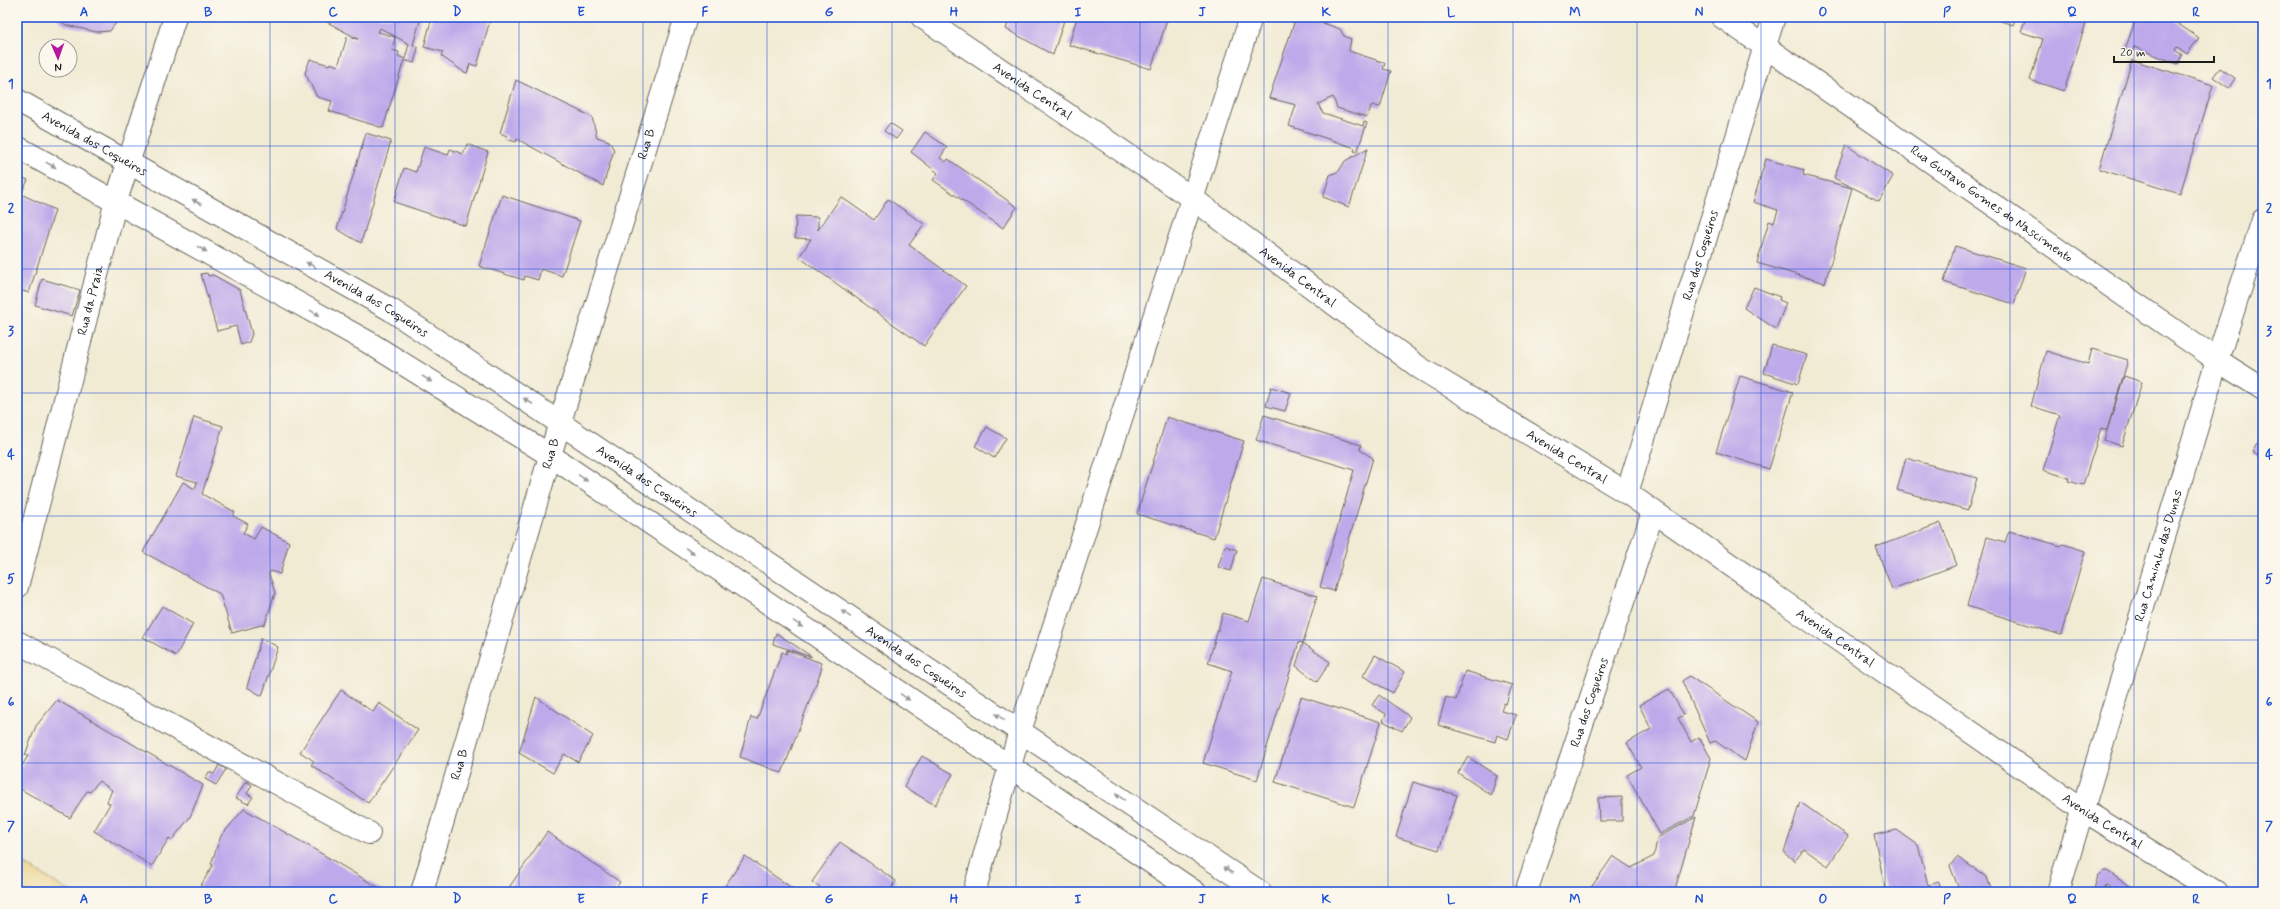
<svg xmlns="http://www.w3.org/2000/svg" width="2280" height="909" viewBox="0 0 2280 909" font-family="Mynerve,sans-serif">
<rect width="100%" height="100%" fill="#fbf7ec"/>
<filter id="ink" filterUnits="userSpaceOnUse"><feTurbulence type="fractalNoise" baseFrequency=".025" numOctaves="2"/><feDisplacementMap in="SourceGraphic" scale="8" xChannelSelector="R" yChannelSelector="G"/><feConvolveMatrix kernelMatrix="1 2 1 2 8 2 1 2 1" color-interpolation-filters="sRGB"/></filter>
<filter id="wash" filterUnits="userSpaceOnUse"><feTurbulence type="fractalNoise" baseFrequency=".012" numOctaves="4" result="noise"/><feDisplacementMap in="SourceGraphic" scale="16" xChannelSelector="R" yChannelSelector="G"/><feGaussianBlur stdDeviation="0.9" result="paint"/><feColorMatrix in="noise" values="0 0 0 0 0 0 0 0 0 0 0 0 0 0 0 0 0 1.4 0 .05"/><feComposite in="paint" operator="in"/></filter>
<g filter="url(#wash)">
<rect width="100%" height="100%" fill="#f1ebd4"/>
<!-- sand -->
<polygon fill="#eeda9e" stroke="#857b5d" points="17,859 70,892 17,892"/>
<g id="blocks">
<!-- building -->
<g fill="#bea9ea" fill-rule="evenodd">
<polygon points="55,17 120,17 110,31 96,32 66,25"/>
<path d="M318,17H421L413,45L418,48L414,63L404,60L383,128L329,111L332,101L317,97L305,73L310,59L329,65L330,63L338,66L347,37L358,39ZM380,28L409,44L405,59L398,56L399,52L392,50L395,37L378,32Z"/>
<polygon points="432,17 491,17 477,66 470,64 467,73 464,72 441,56 443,52 424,47"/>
<polygon points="1010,17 1065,17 1053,55 1006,29"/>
<polygon points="1077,17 1168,17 1151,69 1069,45"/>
<polygon points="1296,17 1325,17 1323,23 1340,29 1344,36 1351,39 1349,51 1385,63 1383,69 1391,71 1380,107 1372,105 1367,117 1337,108 1333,97 1318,104 1323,113 1363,126 1364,122 1367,123 1357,152 1354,151 1355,148 1289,126 1296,105 1269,98"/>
<polygon points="1988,17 2016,17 2013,25"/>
<polygon points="2026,17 2088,17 2064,91 2030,80 2043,39 2021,32"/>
<polygon points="2129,17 2168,17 2199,38 2187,54 2177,47 2175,50 2182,55 2178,64 2134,47 2132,52 2125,50 2135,21"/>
<polygon points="2132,60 2213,85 2180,194 2099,169"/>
<polygon points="2220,68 2235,78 2229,88 2213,77"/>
<polygon points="516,80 592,117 597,137 609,141 614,150 603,186 517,139 516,142 506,139 507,136 500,133"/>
<polygon points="890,123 902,131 896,139 884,131"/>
<polygon points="925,132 947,147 940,158 946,162 948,159 1017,207 1003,228 933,180 938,173 911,152"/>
<polygon points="366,133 391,141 361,243 337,229"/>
<polygon points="467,144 488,152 466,226 394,202 404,168 416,172 424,147 448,155 450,149 463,154"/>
<polygon points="1846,145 1893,176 1879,201 1834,178"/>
<polygon points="1368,148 1349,207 1323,197 1330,175 1339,171 1345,161"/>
<polygon points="1766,159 1804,170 1803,175 1852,188 1825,283 1757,263 1769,221 1774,223 1778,210 1753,202"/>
<polygon points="17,175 28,180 21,194 55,210 29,293 17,289"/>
<polygon points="502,195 580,221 562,276 541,269 538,280 525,276 524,280 479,266"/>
<polygon points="841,197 874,220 888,199 924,224 909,245 966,286 924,346 799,257 811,239 795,238 796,216 818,217 818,230"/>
<polygon points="1955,246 2026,268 2014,304 1944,282"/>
<polygon points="207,273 208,276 213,275 240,290 252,334 249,342 241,345 236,326 217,331 201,274"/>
<polygon points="42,279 80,290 72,316 35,305"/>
<polygon points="1754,287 1780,297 1779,300 1786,303 1776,329 1744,308"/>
<polygon points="1772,345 1807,355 1798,384 1764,373"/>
<polygon points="2092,349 2128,360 2107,430 2101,428 2083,485 2068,481 2069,478 2043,470 2060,415 2031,406 2046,351 2088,364"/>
<polygon points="1740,376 1793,392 1769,469 1716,452"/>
<polygon points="2124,376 2142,382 2122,446 2104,440"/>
<polygon points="1271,387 1291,393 1285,411 1266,406"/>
<polygon points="1264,415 1361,445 1360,450 1373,458 1334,591 1320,587 1354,470 1256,440"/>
<polygon points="194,417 223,426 202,494 235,512 233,516 248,524 243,533 254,539 261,527 289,542 280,574 270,571 269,574 275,593 265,624 232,633 220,594 143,552 183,482 195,489 197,482 176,476"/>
<polygon points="1167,417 1244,441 1214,538 1137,514"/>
<polygon points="987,427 1006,438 994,458 975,446"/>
<polygon points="2263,435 2263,459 2252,452"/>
<polygon points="1906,458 1977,478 1968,510 1897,490"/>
<polygon points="1941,523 1957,565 1892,589 1876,547"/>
<polygon points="2009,531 2061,546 2063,544 2085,551 2061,635 1967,606 1987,537 2005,542"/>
<polygon points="1225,546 1237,550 1231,571 1218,567"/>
<polygon points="1263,579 1317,596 1303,643 1299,642 1257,780 1203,763 1232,671 1208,663 1223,613 1249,621"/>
<polygon points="162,606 193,624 176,656 143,637"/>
<polygon points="776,633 811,656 811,657 773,644"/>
<polygon points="261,638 278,647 262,696 247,687"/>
<polygon points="1303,643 1330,662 1317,682 1296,666"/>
<polygon points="787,650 821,663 820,667 822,668 782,773 740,757 751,717 757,719 782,652 786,654"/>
<polygon points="1375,655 1405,672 1393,693 1363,676"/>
<polygon points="1465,671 1512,685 1506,704 1504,703 1501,711 1516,715 1508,739 1497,735 1495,742 1438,725 1446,697 1456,700"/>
<polygon points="1689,676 1758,722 1745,761 1715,741 1710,743 1682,681"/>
<polygon points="1669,689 1684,715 1678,718 1691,742 1699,737 1711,758 1694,816 1660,834 1627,775 1641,767 1627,743 1651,729 1639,705"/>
<polygon points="341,690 373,712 379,703 418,730 368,803 311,765 314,761 300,752"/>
<polygon points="1379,695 1410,717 1402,731 1383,721 1386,714 1372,705"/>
<polygon points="536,697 593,736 578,762 564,754 553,773 519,753"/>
<polygon points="1301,697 1381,722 1354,807 1275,782"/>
<polygon points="57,700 203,785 190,817 172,840 169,838 152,866 94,831 110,804 107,802 112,790 99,781 90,792 87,791 70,818 17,787 17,773 28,756 25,755 36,726"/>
<polygon points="922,756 953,774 935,805 904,787"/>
<polygon points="1468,757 1497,776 1491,795 1458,773"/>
<polygon points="219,765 226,769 216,785 205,779 209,772 214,774"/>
<polygon points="246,781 252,785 247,794 253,797 248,804 236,798"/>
<polygon points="1413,782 1457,795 1439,850 1396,837"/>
<polygon points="1622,797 1622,821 1599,821 1598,798"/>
<polygon points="1800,802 1848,836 1828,866 1804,849 1795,861 1784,853"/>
<polygon points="244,809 307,845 386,892 288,892 284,890 282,892 197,892 213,865 211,864 221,836"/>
<polygon points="1696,817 1675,889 1664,891 1666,892 1588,892 1613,856 1631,868 1654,856 1657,838"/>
<polygon points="1897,830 1918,845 1928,885 1939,882 1941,892 1872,892 1885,888 1874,835"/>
<polygon points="547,832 620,882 613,892 512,892 508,889"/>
<polygon points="840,842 896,881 889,892 816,892 820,887 812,882"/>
<polygon points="745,856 798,892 728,892 723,889"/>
<polygon points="1957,857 1987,877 1991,889 1990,892 1960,892 1950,866"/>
<polygon points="2104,871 2107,871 2138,892 2117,892 2106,885 2102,892 2093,892 2098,876"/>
</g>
</g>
</g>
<g filter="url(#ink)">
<use href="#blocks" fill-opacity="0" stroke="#67645c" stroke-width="1"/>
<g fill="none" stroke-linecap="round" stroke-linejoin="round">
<defs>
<g id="street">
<path id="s1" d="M922,17L1192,198L1420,368L1627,493L2083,810L2216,892"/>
<path id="s2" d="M1722,17L2217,360L2263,389"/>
<path id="s3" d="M1627,493L1774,17"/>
<path id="s4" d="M17,587L116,201L175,17"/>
<polyline points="17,642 369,833"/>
<path id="s5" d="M422,892L560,422L686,17"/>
<polyline points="974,892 1020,731 1251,17"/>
<path id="s6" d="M1526,892L1653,512"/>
<path id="s7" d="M2058,892L2217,360L2263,220"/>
</g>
<g id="secondary">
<path id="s8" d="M17,100L391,310L1260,892"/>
<polyline points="17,147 368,342 551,456 1195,892"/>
</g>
</defs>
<!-- street casing -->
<use href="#street" stroke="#67645c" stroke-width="24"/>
<!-- secondary casing -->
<use href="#secondary" stroke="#67645c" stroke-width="24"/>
<!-- street -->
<use href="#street" stroke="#fff" stroke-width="22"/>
<!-- secondary -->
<use href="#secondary" stroke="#fff" stroke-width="22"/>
</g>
<!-- one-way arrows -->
<defs><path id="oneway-solid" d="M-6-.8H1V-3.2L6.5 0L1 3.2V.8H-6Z"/></defs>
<g fill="#999">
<use href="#oneway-solid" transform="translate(51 165) rotate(29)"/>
<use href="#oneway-solid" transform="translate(197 202) rotate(-151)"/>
<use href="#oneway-solid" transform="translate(202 249) rotate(29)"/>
<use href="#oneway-solid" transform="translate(311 265) rotate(-151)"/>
<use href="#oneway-solid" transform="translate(315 313) rotate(29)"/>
<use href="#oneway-solid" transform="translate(427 379) rotate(32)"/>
<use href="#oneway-solid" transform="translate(528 401) rotate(-147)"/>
<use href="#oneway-solid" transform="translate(583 478) rotate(34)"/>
<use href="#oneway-solid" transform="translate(690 551) rotate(34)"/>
<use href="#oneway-solid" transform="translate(846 614) rotate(-146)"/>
<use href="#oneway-solid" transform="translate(798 624) rotate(34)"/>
<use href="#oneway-solid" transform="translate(905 697) rotate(34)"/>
<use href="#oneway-solid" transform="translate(1000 717) rotate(-146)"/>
<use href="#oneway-solid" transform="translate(1120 797) rotate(-146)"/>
<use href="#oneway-solid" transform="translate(1228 870) rotate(-145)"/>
</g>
</g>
<!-- grid -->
<path fill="none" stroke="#1d4ed8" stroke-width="1" stroke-opacity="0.55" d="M146,17V892M270,17V892M395,17V892M519,17V892M643,17V892M767,17V892M892,17V892M1016,17V892M1140,17V892M1264,17V892M1388,17V892M1513,17V892M1637,17V892M1761,17V892M1885,17V892M2010,17V892M2134,17V892M17,146H2263M17,269H2263M17,393H2263M17,516H2263M17,640H2263M17,763H2263"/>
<g text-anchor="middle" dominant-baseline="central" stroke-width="4" stroke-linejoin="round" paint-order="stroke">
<!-- street labels -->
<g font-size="13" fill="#1c1c1c" stroke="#fbf7ec">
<text stroke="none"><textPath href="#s1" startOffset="133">Avenida Central</textPath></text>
<text stroke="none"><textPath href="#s8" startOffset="89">Avenida dos Coqueiros</textPath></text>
<text stroke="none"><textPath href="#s5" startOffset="781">Rua B</textPath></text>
<text stroke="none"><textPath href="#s2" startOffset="328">Rua Gustavo Gomes do Nascimento</textPath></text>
<text stroke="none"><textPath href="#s3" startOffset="249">Rua dos Coqueiros</textPath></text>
<text stroke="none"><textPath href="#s1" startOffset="457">Avenida Central</textPath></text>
<text stroke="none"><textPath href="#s4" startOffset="296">Rua da Praia</textPath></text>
<text stroke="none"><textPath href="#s8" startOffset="413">Avenida dos Coqueiros</textPath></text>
<text stroke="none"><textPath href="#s5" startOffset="457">Rua B</textPath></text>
<text stroke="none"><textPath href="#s1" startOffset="781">Avenida Central</textPath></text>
<text stroke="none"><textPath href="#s8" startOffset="737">Avenida dos Coqueiros</textPath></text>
<text stroke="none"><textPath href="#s7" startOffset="351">Rua Caminho das Dunas</textPath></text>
<text stroke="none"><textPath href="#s1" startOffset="1105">Avenida Central</textPath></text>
<text stroke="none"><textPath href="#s8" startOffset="1061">Avenida dos Coqueiros</textPath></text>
<text stroke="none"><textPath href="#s6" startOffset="200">Rua dos Coqueiros</textPath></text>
<text stroke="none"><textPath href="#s5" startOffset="133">Rua B</textPath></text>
<text stroke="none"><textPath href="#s1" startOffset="1429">Avenida Central</textPath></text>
</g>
</g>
<!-- margin -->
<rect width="2280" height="909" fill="none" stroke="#fbf7ec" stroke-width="44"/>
<!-- north arrow -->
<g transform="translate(58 58) rotate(178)"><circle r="19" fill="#fbf7ec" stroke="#a29f99"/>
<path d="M0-3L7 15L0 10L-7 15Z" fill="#b5179e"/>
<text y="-6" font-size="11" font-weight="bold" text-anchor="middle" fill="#1c1c1c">N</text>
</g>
<!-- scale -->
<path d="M2114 56v6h100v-6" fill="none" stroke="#1c1c1c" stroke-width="2"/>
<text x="2120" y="56" font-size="12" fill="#1c1c1c" stroke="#fbf7ec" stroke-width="3" paint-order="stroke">20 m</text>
<rect x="22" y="22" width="2236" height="865" fill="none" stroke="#1d4ed8" stroke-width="1.5"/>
<g font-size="13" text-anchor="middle" font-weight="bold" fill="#1d4ed8">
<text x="84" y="16">A</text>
<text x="208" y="16">B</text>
<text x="333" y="16">C</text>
<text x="457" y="16">D</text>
<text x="581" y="16">E</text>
<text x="705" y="16">F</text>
<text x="829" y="16">G</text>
<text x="954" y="16">H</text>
<text x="1078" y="16">I</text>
<text x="1202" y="16">J</text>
<text x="1326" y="16">K</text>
<text x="1451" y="16">L</text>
<text x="1575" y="16">M</text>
<text x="1699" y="16">N</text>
<text x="1823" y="16">O</text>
<text x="1947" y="16">P</text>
<text x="2072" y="16">Q</text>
<text x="2196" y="16">R</text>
<text x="11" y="88">1</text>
<text x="2269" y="88">1</text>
<text x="11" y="212">2</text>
<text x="2269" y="212">2</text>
<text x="11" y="335">3</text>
<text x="2269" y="335">3</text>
<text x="11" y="459">4</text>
<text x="2269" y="459">4</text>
<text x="11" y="583">5</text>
<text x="2269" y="583">5</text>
<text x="11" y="706">6</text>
<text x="2269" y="706">6</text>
<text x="11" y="830">7</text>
<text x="2269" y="830">7</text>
<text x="84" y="903">A</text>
<text x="208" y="903">B</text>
<text x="333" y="903">C</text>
<text x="457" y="903">D</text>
<text x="581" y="903">E</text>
<text x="705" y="903">F</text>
<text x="829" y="903">G</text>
<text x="954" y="903">H</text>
<text x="1078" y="903">I</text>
<text x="1202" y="903">J</text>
<text x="1326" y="903">K</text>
<text x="1451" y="903">L</text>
<text x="1575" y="903">M</text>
<text x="1699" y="903">N</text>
<text x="1823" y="903">O</text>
<text x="1947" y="903">P</text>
<text x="2072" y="903">Q</text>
<text x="2196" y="903">R</text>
</g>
</svg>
